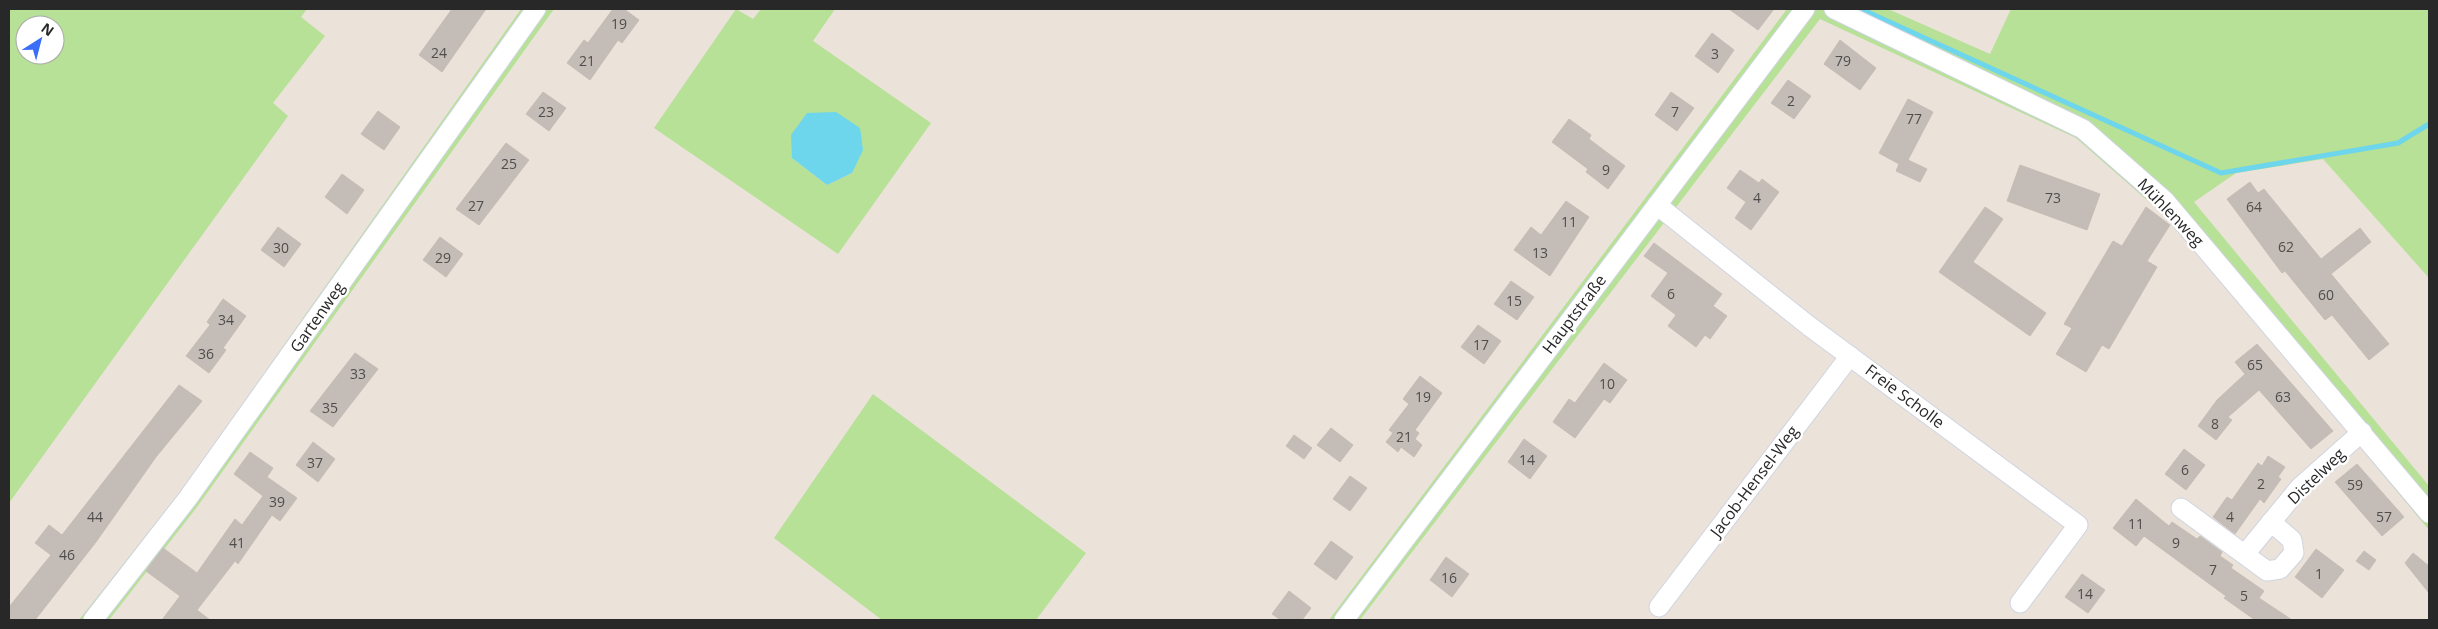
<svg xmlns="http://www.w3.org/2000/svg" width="2438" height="629" viewBox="0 0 2438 629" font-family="'Open Sans',sans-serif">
<rect width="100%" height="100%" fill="#ebe2da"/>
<!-- green -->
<g fill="#b6e196" fill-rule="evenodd">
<path d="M9,9H307L301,17L325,36L273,103L288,116L9,503ZM25,25H55V55H25Z"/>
<polygon points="521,9 554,9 197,507 109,620 79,620 181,491"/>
<path d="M736,9L753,19L761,9H835L813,41L931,123L838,254L654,128ZM792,158L852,173L827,185Z"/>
<polygon points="1787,9 1888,9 1990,54 2011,9 2429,9 2429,278 2323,159 2236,173 2194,202 2429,486 2429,530 2173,223 2076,138 1820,19 1360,620 1329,620"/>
<polygon points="873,394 1086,553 1036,620 882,620 774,538"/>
</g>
<!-- water -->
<polygon fill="#6dd5ec" points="836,112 860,128 863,150 852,173 827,185 792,158 791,135 807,113"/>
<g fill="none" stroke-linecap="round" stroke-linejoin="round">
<!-- stream -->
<polyline stroke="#6dd5ec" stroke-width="5" points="1861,9 2221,173 2398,143 2429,124"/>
</g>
<!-- building -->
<g fill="#c3bcb7" stroke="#c6beb4">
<polygon points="452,9 486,9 442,72 419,55"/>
<polygon points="613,9 624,9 639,20 622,43 618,40 590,80 567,63 584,40 588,43"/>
<polygon points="1729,9 1774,9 1758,30"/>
<polygon points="1712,33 1734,50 1718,73 1695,56"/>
<polygon points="1840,40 1876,68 1860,90 1824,64"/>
<polygon points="1788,80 1811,96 1794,119 1771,103"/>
<polygon points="543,92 566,108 549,131 526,114"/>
<polygon points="1671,92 1694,108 1677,131 1655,115"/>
<polygon points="1908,99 1933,112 1908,160 1927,169 1920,182 1896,171 1899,164 1879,153"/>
<polygon points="378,111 400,127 384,150 361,134"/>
<polygon points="1569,119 1591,135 1589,139 1625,166 1608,189 1586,172 1588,169 1552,142"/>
<polygon points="506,143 529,160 479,225 456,209"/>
<polygon points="2020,165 2100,194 2087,230 2007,201"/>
<polygon points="1740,170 1759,183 1762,179 1779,192 1751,230 1735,218 1746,202 1727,188"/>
<polygon points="342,174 364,190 347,214 325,197"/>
<polygon points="2250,182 2258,193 2264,189 2321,259 2360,228 2371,242 2331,274 2389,344 2369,360 2332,315 2325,320 2285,271 2282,273 2227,199"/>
<polygon points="1566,201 1589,217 1550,276 1514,250 1531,227 1541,235"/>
<polygon points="1985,207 2003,219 1973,262 2046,313 2030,336 1939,272"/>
<polygon points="2146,207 2170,225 2147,261 2157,267 2109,349 2102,345 2086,372 2056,354 2072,328 2064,324 2113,241 2122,246"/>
<polygon points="278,227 301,244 284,267 261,250"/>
<polygon points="440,237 463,254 446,277 423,260"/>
<polygon points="1654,243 1722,294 1713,306 1727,316 1710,339 1705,335 1696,347 1668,326 1676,315 1651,296 1668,273 1644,256"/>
<polygon points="1511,281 1534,297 1517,320 1494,304"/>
<polygon points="223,299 246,316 223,348 226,350 209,373 186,356 210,325 207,322"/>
<polygon points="1478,325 1501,341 1484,364 1461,347"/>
<polygon points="2257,344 2333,431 2311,449 2259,390 2228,417 2232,420 2216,440 2198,426 2217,400 2245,374 2235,362"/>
<polygon points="355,353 378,369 333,427 310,411"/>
<polygon points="1604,363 1627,380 1610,403 1604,399 1575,438 1553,422 1569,399 1575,403"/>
<polygon points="1420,376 1442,393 1415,430 1419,433 1415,439 1422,445 1414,457 1401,447 1398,452 1386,442 1393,433 1389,430 1409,404 1403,399"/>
<polygon points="179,385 202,401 156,457 96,542 35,620 9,620 9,607 51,555 35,543 49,525 62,535"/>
<polygon points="1331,428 1353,445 1340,462 1317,445"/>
<polygon points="1294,435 1312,448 1304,459 1286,446"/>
<polygon points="1524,439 1547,456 1530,479 1508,462"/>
<polygon points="313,442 335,459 318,482 296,465"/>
<polygon points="2184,449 2205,465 2186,490 2165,474"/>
<polygon points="250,452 273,468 267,477 297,498 280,521 272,515 238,564 235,561 197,610 210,620 162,620 180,596 146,571 163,548 197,573 235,519 242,525 263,496 234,474"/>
<polygon points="2268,456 2285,467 2278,477 2281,479 2264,503 2260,499 2235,534 2213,517 2227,497 2232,500 2258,463 2262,466"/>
<polygon points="2357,464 2404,517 2382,536 2335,482"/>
<polygon points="1350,476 1367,488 1350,511 1333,499"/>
<polygon points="2136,499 2169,526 2172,522 2197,539 2200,536 2222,552 2220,556 2233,565 2231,568 2264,591 2259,598 2292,620 2255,620 2224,598 2226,596 2144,536 2136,546 2113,528"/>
<polygon points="1331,541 1353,557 1336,580 1314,564"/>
<polygon points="2316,549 2344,570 2322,598 2295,577"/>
<polygon points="2364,551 2376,560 2369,570 2356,561"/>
<polygon points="2413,553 2429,566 2429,593 2405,563"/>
<polygon points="1446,557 1469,574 1452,597 1430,580"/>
<polygon points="2082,574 2105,590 2088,613 2065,597"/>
<polygon points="1289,591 1311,608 1302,620 1281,620 1272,614"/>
</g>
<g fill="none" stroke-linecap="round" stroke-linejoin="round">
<defs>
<g id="minor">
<polyline points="1834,9 2083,129 2165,201 2429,513"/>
<polyline points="1657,205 1809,326 2078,525 2020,603"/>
<polyline points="2181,508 2267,571 2280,569 2294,553 2292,540 2271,522"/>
<polyline points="2245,554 2300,487 2362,432"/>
<polyline points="1659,607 1850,356"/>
<polyline points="93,620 188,498 536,9"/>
<polyline points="1344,620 1805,9"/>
</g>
</defs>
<!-- minor casing -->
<use href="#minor" stroke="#cfd4e1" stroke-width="21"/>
<!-- minor -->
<use href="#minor" stroke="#fff" stroke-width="19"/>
</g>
<g text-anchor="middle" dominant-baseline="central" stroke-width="5" stroke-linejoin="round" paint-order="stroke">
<!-- number labels -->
<g font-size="14" fill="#4f4d4c">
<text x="619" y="23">19</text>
<text x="439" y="52">24</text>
<text x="1715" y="53">3</text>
<text x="587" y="60">21</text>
<text x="1843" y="60">79</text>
<text x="1791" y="100">2</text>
<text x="546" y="111">23</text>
<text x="1675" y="111">7</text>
<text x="1914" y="118">77</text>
<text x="509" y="163">25</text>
<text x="1606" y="169">9</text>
<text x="1757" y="197">4</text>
<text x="2053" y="197">73</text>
<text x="476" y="205">27</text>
<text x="2254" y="206">64</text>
<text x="1569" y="221">11</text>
<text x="2286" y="246">62</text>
<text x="281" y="247">30</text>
<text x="1540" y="252">13</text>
<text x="443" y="257">29</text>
<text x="1671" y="293">6</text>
<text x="2326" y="294">60</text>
<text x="1514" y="300">15</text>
<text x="226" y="319">34</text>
<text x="1481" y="344">17</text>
<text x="206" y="353">36</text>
<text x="2255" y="364">65</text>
<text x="358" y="373">33</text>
<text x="1607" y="383">10</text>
<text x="1423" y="396">19</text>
<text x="2283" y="396">63</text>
<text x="330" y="407">35</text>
<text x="2215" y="423">8</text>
<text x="1404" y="436">21</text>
<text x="1527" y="459">14</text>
<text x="315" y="462">37</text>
<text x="2185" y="469">6</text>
<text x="2261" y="483">2</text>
<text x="2355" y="484">59</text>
<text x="277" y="501">39</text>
<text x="95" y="516">44</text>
<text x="2230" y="516">4</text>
<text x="2384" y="516">57</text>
<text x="2136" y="523">11</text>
<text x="237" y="542">41</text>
<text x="2176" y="542">9</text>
<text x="67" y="554">46</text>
<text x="2213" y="569">7</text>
<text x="2319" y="573">1</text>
<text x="1449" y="577">16</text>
<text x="2085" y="593">14</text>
<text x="2244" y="595">5</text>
</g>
<!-- street labels -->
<g font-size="16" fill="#282828" stroke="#fff">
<text transform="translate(2171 212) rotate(46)">Mühlenweg</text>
<text transform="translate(1574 314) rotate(-53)">Hauptstraße</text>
<text transform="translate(317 317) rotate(-55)">Gartenweg</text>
<text transform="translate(1905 396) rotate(37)">Freie Scholle</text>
<text transform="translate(2316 476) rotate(-44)">Distelweg</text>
<text transform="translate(1754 481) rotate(-53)">Jacob-Hensel-Weg</text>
</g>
</g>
<!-- border -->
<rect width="2438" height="629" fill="none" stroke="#282828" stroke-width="20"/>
<!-- north arrow -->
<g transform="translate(40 40) rotate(36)"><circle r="24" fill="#ffffff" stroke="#a9a9a9"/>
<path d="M0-4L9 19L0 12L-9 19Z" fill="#3a6ef7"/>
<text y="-8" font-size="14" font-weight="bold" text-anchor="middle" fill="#282828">N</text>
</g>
</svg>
